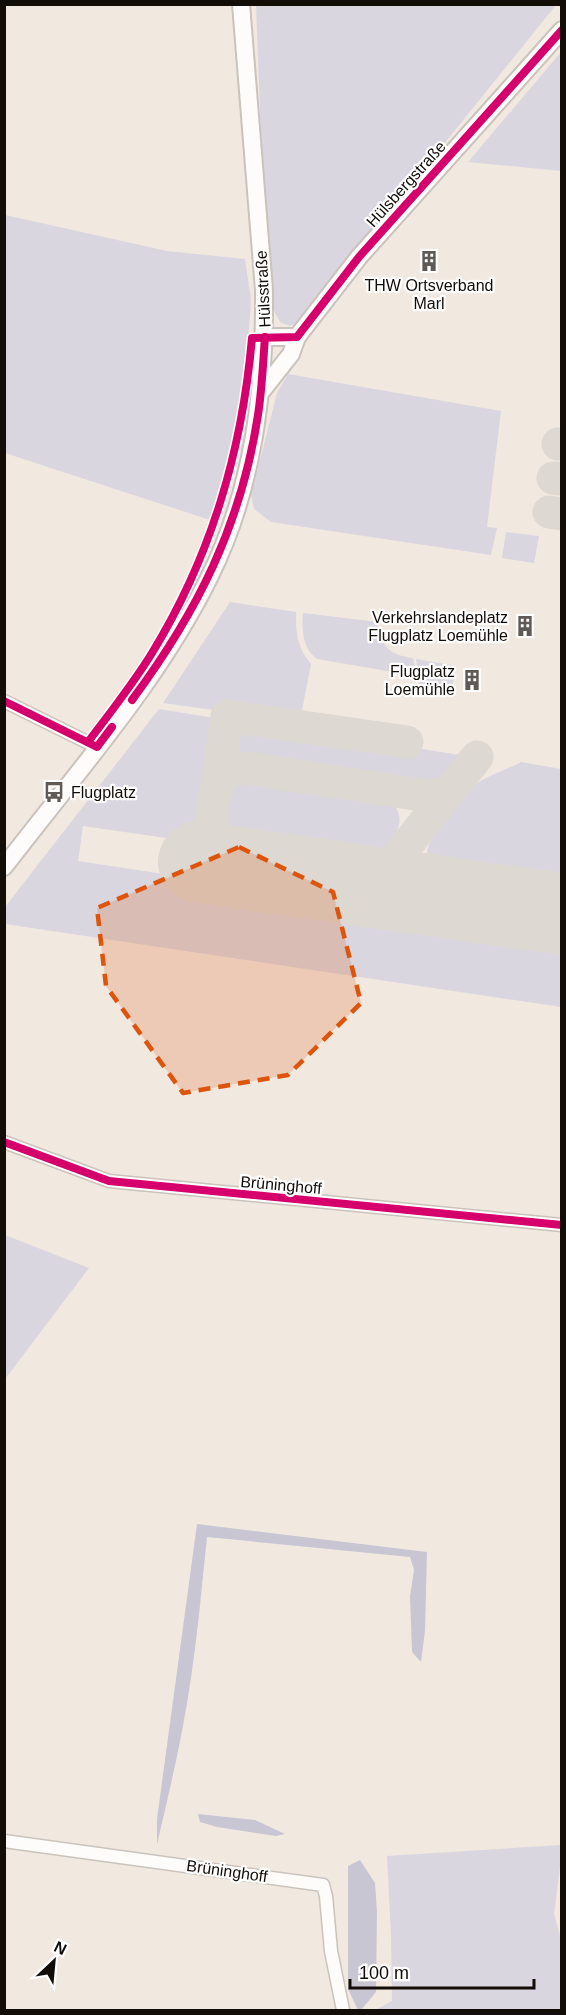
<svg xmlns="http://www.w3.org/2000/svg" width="566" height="2015" viewBox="0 0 566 2015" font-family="Arial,sans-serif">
<rect width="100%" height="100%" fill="#f1e8e0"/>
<!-- green -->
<g fill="#d9d6df">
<polygon points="256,5 556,5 302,320 290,326 280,322 274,311 263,190"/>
<polygon points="561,52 561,171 468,162"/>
<polygon points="5,215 167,251 245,259 251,300 244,397 226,480 213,521 5,453"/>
<polygon points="288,374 501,411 487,527 497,528 491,555 271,522 254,509 251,495 277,393"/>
<polygon points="506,532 539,536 534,563 502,558"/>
<path d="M230,602L296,612C296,633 297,647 311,664L300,721H292L163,703Z"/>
<path d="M303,613L378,622C380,647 390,655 413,658L417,676L317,659C302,648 302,629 303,613Z"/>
<polygon points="416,659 456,666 451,694 420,689"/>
<polygon points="159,709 215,718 219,721 201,843 83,826 78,861 561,934 561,1007 5,924 5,907"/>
<path d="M238,721H241L460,755C449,768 440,789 420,788L235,759L229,752L232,727Z"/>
<path d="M521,762L561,769V897L446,879C410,859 433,836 451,813C460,802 468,789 479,782C492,774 508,769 521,762Z"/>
<path d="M254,776L383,797C408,811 401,830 386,849C380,858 374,865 364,866L242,849C221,841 219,829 222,808C225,788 233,777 254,776Z"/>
<polygon points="5,1235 89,1268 5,1379"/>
<polygon points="561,1845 561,1860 554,1914 561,1939 561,2010 375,2010 392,2001 391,1935 387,1856"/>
</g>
<!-- forest -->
<g fill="#c9c6d4">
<path d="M197,1524L427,1552L425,1631L421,1662L412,1652L410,1596L414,1570L410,1557L207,1537C202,1584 198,1631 191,1678C183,1734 170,1789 157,1844V1819Z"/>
<polygon points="198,1814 255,1820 285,1834 276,1836 217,1827 200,1822"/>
<polygon points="360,1860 375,1883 377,1912 376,1992 361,2010 358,2010 348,1989 348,1866"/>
</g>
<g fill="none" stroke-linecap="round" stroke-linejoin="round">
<!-- taxiway -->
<g stroke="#ddd8d2" stroke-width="33">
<polyline points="558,444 562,444"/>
<polyline points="553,478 562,479"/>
<polyline points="549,512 562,514"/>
<polyline points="217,788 227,716 407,742"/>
<path d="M403,850C393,877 406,888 431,895"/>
<path d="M244,869C233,866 221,864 215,854C207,841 213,792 221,780C227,771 236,768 246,768L428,796L442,794L453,787"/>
<polyline points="357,885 372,883 382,876 477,757"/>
</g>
<!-- runway -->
<polyline stroke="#ddd8d2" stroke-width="82" points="199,862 562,914"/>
<defs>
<g id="minor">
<polyline points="4,701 97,747"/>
<polyline points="4,1142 109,1181 562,1225"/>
<polyline points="4,1841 323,1885 326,1896 331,1951 343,2010"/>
</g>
<g id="tertiary">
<polyline points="265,337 297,337"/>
<polyline points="261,392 291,354 297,337 359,257 562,30"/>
<path d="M4,867C76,773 157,683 209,578C254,488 265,389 264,290L241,4"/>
</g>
</defs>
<!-- minor casing -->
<use href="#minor" stroke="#cac3bc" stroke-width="15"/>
<!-- tertiary casing -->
<use href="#tertiary" stroke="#cac3bc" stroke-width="20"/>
<!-- minor -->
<use href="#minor" stroke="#fdfcfa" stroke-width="12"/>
<!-- tertiary -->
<use href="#tertiary" stroke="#fdfcfa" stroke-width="16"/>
<defs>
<g id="cycleway">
<path d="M132,700C198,611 241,525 258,415C262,389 263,363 265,337"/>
<polyline points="4,701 97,747 112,727"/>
<path d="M88,742C110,713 133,684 152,653C212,555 242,451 252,338L297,337L359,257L562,30"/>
<polyline points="4,1142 109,1181 562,1225"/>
</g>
</defs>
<!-- cycleway casing -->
<use href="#cycleway" stroke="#fff" stroke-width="11"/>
<!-- cycleway -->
<use href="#cycleway" stroke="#d6006c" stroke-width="8"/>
</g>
<!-- marked area -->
<path fill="#dd550c" fill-opacity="0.2" stroke="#dd550c" stroke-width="4.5" stroke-dasharray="12 8" stroke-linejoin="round" d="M239,847L333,892L361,1003L288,1075L183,1093L106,986L97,908Z"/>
<!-- icons -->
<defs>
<symbol id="building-bare" viewBox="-9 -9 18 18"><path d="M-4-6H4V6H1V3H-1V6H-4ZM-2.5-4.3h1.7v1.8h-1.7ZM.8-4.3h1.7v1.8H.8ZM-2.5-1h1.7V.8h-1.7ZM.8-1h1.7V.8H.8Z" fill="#615a54" stroke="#fff" stroke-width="2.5" paint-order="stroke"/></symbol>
<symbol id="bus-bare" viewBox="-9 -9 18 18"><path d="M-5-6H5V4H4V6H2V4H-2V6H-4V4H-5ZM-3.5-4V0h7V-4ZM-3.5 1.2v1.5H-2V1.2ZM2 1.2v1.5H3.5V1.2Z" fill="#615a54" stroke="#fff" stroke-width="2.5" paint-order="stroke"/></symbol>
</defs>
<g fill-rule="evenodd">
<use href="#building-bare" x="414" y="246" width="30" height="30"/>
<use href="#building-bare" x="510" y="611" width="30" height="30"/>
<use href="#building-bare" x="457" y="665" width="30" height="30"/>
<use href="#bus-bare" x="39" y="777" width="30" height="30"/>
</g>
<g text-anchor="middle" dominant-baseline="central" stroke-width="4.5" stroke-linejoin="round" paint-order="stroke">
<!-- street labels -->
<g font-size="16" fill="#130d08" stroke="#fff">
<text transform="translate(406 184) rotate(-48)">Hülsbergstraße</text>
<text transform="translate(263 289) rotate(-93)">Hülsstraße</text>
<text transform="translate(281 1185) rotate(5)">Brüninghoff</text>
<text transform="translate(227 1871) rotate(8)">Brüninghoff</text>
</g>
<!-- poi labels -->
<g font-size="16" fill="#130d08" stroke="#fff" text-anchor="end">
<text x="429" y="285" text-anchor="middle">THW Ortsverband<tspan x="429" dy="18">Marl</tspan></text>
<text x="508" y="617">Verkehrslandeplatz<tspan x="508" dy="18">Flugplatz Loemühle</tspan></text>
<text x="455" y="671">Flugplatz<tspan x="455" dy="18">Loemühle</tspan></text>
<text x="71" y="792" text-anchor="start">Flugplatz</text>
</g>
</g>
<!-- border -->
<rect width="566" height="2015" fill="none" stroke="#130d08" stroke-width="12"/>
<!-- north arrow -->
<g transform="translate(54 1961) rotate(26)" stroke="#ffffff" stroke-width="4.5" paint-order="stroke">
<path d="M0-4.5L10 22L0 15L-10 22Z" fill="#130d08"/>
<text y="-9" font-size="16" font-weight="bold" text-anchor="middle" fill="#130d08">N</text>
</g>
<!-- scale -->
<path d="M350 1979v9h184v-9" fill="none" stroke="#130d08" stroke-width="3"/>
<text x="359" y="1979" font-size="18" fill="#130d08" stroke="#ffffff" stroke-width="4.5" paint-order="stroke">100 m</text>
</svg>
